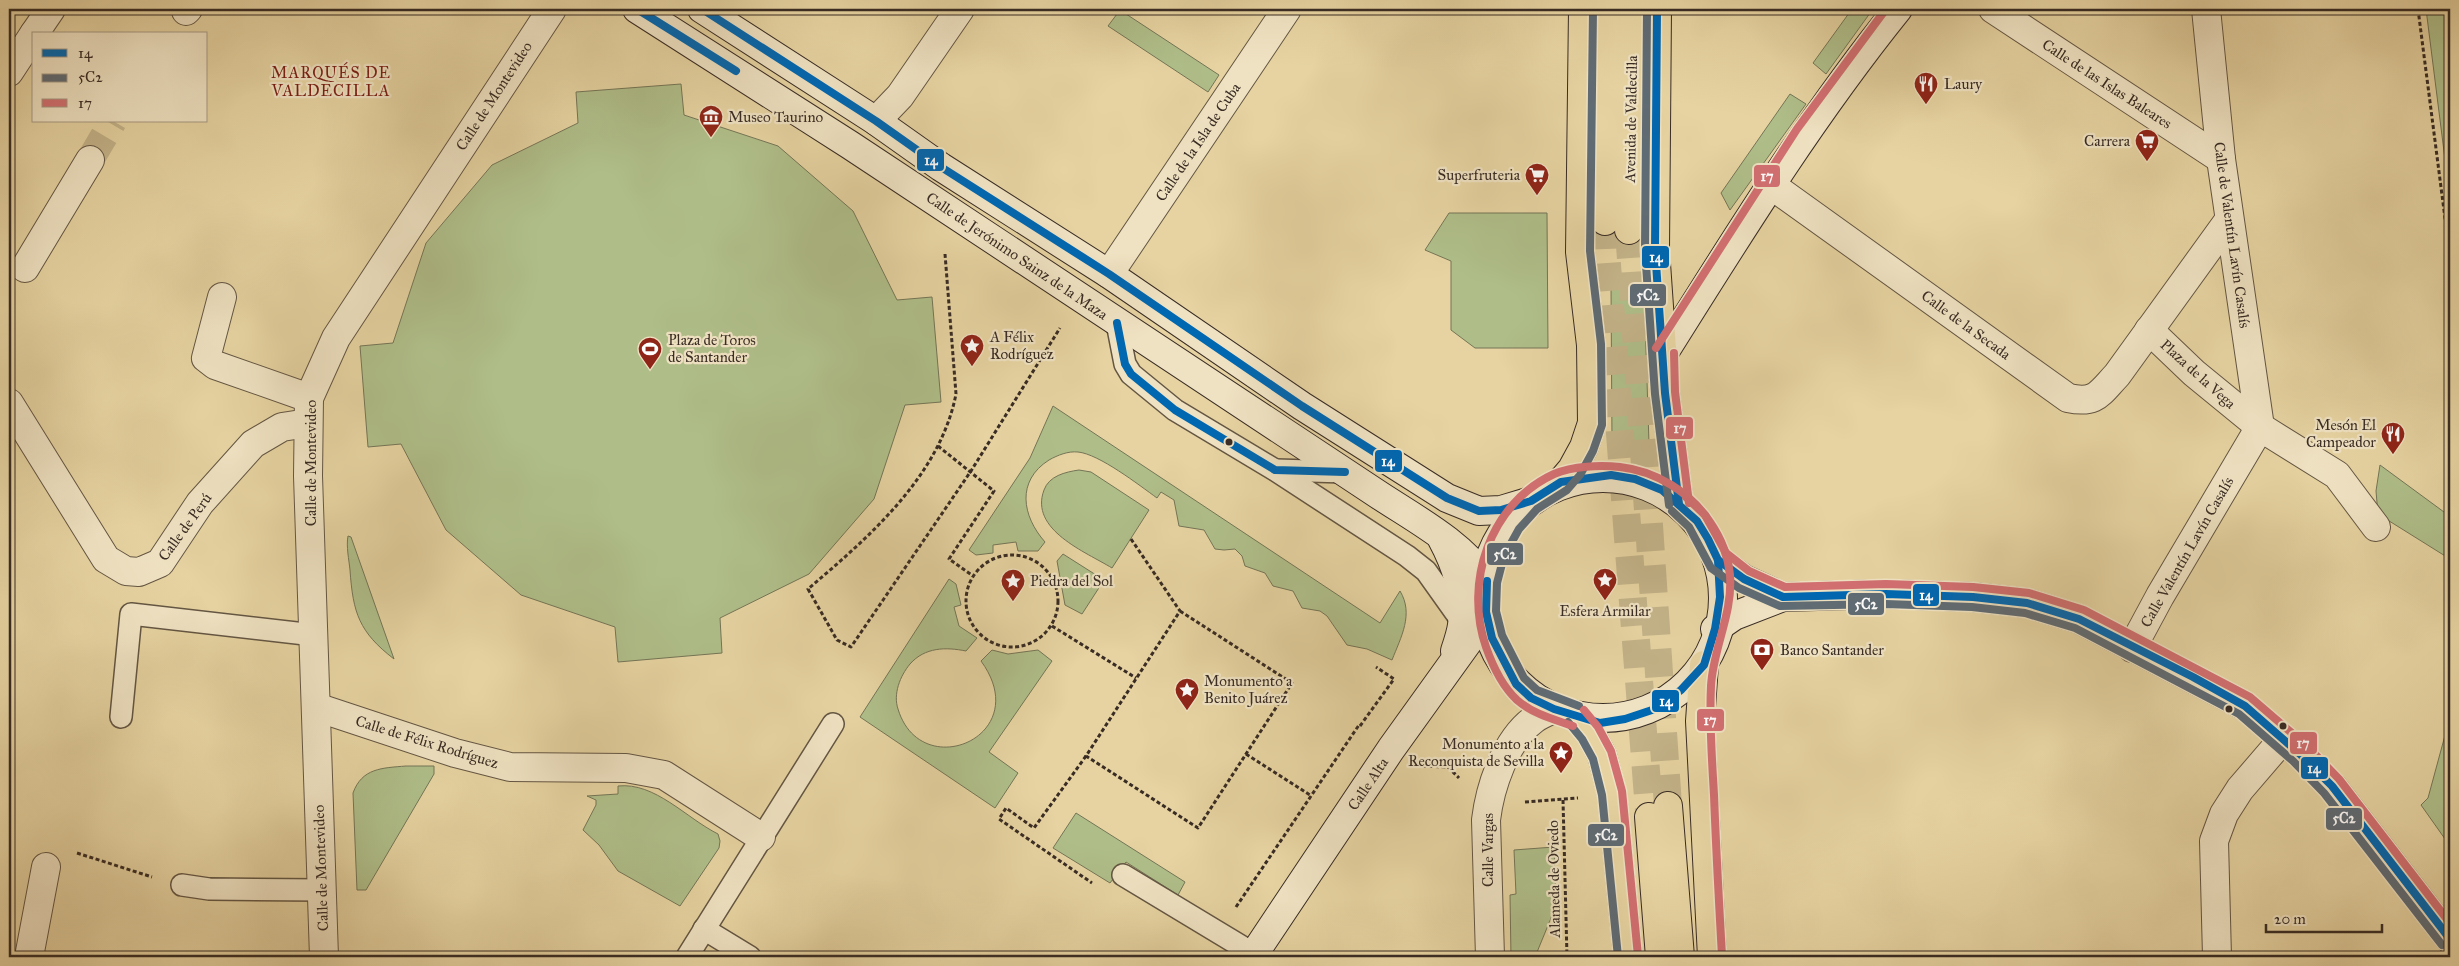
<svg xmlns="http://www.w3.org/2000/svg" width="2459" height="966" viewBox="0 0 2459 966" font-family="'IM FELL Great Primer',serif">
<rect width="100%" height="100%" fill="#e6d3a1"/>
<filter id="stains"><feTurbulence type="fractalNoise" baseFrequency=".004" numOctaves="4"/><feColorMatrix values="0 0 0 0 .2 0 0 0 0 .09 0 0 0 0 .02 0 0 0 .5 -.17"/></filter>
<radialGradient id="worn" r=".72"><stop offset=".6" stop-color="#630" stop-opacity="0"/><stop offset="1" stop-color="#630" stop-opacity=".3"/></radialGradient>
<!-- green -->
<g fill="#afbe89" stroke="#747556">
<polygon points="1852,9 1873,9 1826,74 1813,63"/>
<polygon points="2426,9 2450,9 2450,199"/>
<polygon points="1120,10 1219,75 1208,92 1108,26"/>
<polygon points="681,84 684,115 778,146 853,211 897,300 932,297 941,402 905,405 874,499 809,574 720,618 722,653 618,662 615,627 521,595 446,530 401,444 368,447 360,346 393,343 426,243 492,165 578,123 576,92"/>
<polygon points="1790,94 1806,104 1730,210 1721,193"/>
<polygon points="1449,213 1547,213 1548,348 1475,348 1451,330 1451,261 1425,250"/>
<polygon points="1611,286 1644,287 1649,444 1612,442"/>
<path d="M1053,406L1380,623L1400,591C1414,614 1401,637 1392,660L1367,649L1347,645L1327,616L1320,611L1302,608L1293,591L1273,586L1265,573L1245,566L1242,556L1235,549L1224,550L1215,549L1204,530L1179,526L1174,500L1161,492L1157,498C1139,485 1099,454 1078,452C1068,451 1058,455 1049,460C1016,481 1022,516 1045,542L1038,551H1018L1016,542L993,545V553L976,555L969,550L1030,458Z"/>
<polygon points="2380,465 2444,512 2450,511 2450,559 2378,514 2376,491"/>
<path d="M1079,470L1091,472L1149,510L1112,568C1086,552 1029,530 1044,490C1049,476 1065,472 1079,470Z"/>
<path d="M348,536L351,537L394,659C359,632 353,613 350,570C349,560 346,546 348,536Z"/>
<polygon points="1063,554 1104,580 1082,614 1065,605 1057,561"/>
<path d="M949,579L956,584L961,605L954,607L959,626L977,638L966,651C946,647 925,647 910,664C900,676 893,694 898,709C921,785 1036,736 981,661L992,650L1008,654L1038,650L1052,661L989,752L1018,773L995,808L860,717Z"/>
<polygon points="2450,717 2450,846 2421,805 2428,798"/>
<path d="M406,766H434V774L366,890H357L353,793C362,768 382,768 406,766Z"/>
<path d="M618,786C655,782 686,818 718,834L720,841L719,848L680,906L618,871L599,845L583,830L596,805V800L587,796L618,794Z"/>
<polygon points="1076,813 1185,882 1178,895 1126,862 1110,883 1053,848"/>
<polygon points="1554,847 1556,906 1535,957 1511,957 1510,895 1516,894 1514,850"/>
</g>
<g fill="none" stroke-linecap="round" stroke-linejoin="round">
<!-- street-tunnel -->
<polyline stroke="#c3b288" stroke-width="28" stroke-dasharray="28 14" stroke-linecap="butt" points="90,160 113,121"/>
<!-- primary-tunnel -->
<g stroke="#c3b288" stroke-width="28" stroke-dasharray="28 14" stroke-linecap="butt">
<polyline points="1605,221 1606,252 1649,810"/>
<polyline points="1629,230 1668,806"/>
</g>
<defs>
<g id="lane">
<polyline points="1117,323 1125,364 1131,374 1175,410 1275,470 1407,556 1426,571 1463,623"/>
<polyline points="1276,470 1345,472"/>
<polyline points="121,717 131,614 314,635"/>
<polyline points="1123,875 1254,954"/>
<polyline points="182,885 209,889 322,890"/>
<polyline points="704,929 750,957"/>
<polyline points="687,957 833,724"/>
</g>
<g id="street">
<polyline points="1993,9 2221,159"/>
<polyline points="186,11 188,9"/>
<polyline points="34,34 51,9"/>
<polyline points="9,72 34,34"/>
<polyline points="876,121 900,96 960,9"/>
<path d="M1771,185L2068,398C2096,404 2099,394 2117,375L2229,220"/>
<polyline points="25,268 90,160"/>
<polyline points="1109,274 1287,9"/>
<polyline points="222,297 206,358 215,365 309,398"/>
<polyline points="2149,330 2194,373 2260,427 2337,475 2376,527"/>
<polyline points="9,403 106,559 126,571 139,572 160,563 200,503 253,444 282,427 308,423"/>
<polyline points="2132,648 2160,596 2260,427 2221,159 2206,9"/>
<polyline points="316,707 455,753 510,767 626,768 664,775 761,837"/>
<polyline points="29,957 46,867"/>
<polyline points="324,957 308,476 309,398 336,338 552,9"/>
<path d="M1490,957L1486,820C1490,787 1505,741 1533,720C1539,715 1547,712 1554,709"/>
<polyline points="2217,957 2214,841 2224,814 2240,789 2283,739"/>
</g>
<g id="secondary">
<path d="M637,9L850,145L1379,495C1417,520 1461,543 1487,581"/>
<polyline points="702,9 876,121 941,167 1109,274 1302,406 1447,498 1479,511 1501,510 1531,501"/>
<path d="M1664,353C1738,235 1811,117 1898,9"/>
<circle cx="1603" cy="598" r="120"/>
<path d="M1442,539C1455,563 1467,596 1462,625C1461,633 1458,642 1455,651"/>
<polyline points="1718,560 1744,579 1783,597"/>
<polyline points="1715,629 1734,616 1783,597 1886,594 1973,597 2027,603 2079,619 2245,706 2300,754 2332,786 2450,939"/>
<polyline points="1252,957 1391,749 1473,635 1486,612"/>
</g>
<g id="primary">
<polyline points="1657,9 1655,249 1665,393 1679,504"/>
<polyline points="1605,221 1607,9"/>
<polyline points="1629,230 1634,9"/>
<polyline points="1561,482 1572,469 1584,447 1592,423 1591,345 1580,252 1583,9"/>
<polyline points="1704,665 1700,721 1712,957"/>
<polyline points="1576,716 1590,733 1602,755 1612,793 1628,957"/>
<polyline points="1668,806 1680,957"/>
<polyline points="1649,817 1660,957"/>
</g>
</defs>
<!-- lane casing -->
<use href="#lane" stroke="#645643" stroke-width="24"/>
<!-- street casing -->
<use href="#street" stroke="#645643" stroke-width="30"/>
<!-- secondary casing -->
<use href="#secondary" stroke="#392c24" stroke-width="30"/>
<!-- primary casing -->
<use href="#primary" stroke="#392c24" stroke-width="30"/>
<!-- path -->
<g stroke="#392c24" stroke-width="3" stroke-dasharray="4 2.5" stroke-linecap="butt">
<polyline points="2418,9 2450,257"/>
<path d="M945,254L956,394C940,476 869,537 808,589L837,640L851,647L971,471L1060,328"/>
<polyline points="938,446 994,491 949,559 973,576"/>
<polyline points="1131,539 1180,611"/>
<circle cx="1012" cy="601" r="46"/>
<polygon points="1180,611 1292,683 1198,828 1086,756"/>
<polyline points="1052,626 1136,678"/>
<polyline points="1360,726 1394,679 1376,667"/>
<polyline points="1246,754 1310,795"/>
<polyline points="1086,756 1034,828 1006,808 999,819 1092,883"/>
<polyline points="1422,766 1448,767 1459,778"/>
<polyline points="1563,800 1567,957"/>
<polyline points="1525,802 1578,798"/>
<polyline points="77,853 152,877"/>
<polyline points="1236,907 1359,725"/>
</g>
<!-- lane -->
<use href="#lane" stroke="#efe2c2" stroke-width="21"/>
<!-- street -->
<use href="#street" stroke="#efe2c2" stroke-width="28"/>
<!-- secondary -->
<use href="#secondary" stroke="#efe2c2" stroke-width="28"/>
<!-- primary -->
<use href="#primary" stroke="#e6d3a1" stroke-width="28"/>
<defs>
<g id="bus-1">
<polyline points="637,9 736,71"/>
<polyline points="702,9 876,121 941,167 1109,274 1302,406 1447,498 1479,511 1501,510 1531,501 1561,482 1611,475 1635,479 1662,490 1697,521 1708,539 1718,560 1720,597 1715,629 1704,665 1681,690 1655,709 1625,719 1600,723 1554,709 1531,698 1516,684 1492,638 1486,612 1487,581"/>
<polyline points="1657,9 1655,249 1665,393 1679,504"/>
<polyline points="1117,323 1125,364 1131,374 1175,410 1275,470 1345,472"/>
<polyline points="1718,560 1744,579 1783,597 1886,594 1973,597 2027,603 2079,619 2193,677 2245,706 2300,754 2332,786 2450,939"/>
</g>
<g id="bus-2">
<polyline points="1647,9 1645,250 1655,394 1669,505"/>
<polyline points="1672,511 1689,527 1711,568 1739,588 1780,606 1886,604 1972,607 2025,613 2075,628 2239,714 2293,761 2324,793 2442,945"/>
<polyline points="1579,706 1537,690 1524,678 1502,635 1496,611 1497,583 1504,556 1519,529 1537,509 1567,490 1580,475 1593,451 1602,425 1601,344 1590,251 1593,9"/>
<polyline points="1568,722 1582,739 1593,759 1602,795 1618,957"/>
</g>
<g id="bus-3">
<polyline points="1656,348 1797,129 1886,9"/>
<polyline points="1674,353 1675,392 1689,503"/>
<polyline points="1686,497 1705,515 1726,553 1749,571 1785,587 1886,584 1973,587 2029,593 2084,610 2250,697 2307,746 2339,779 2450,923"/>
<polyline points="1584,710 1598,727 1611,751 1622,791 1638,956"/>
<path d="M1573,726C1553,719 1533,714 1517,700C1502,686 1493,667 1486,647C1464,583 1489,504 1554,474C1573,466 1600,465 1620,467C1656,471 1690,492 1710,522C1721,538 1728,555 1730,575C1733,614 1713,648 1711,686C1709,723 1712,759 1714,795C1716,849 1719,903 1722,956"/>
</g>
</defs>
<!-- bus-1 casing -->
<use href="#bus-1" stroke="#efe2c2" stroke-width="11"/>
<!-- bus-2 casing -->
<use href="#bus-2" stroke="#efe2c2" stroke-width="11"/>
<!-- bus-3 casing -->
<use href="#bus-3" stroke="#efe2c2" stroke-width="11"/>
<!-- bus-1 -->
<use href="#bus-1" stroke="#0067b1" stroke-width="8"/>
<!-- bus-2 -->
<use href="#bus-2" stroke="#5f6b74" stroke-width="8"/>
<!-- bus-3 -->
<use href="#bus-3" stroke="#d26f71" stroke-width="8"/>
</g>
<!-- icons -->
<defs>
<symbol id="restaurant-pin" viewBox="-11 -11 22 30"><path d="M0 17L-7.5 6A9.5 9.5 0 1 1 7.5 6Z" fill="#8f2418" stroke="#efe2c2"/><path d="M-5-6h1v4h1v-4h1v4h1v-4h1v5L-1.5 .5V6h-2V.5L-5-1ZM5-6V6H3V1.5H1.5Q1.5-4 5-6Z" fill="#fff"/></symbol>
<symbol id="museum-pin" viewBox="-11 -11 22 30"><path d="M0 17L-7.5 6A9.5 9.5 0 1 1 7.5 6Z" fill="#8f2418" stroke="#efe2c2"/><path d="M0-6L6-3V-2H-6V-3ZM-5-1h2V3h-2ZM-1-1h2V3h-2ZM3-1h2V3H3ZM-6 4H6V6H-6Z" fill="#fff"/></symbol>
<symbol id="supermarket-pin" viewBox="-11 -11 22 30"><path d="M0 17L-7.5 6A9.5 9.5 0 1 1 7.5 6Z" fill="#8f2418" stroke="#efe2c2"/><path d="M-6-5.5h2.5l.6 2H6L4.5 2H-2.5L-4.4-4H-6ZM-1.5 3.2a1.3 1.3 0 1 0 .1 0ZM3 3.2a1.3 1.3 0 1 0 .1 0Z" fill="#fff"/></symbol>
<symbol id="sight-pin" viewBox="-11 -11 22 30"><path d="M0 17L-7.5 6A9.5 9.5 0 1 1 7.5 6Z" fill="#8f2418" stroke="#efe2c2"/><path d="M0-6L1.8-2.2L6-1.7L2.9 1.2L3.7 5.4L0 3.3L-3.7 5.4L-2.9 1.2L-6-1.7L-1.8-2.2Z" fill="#fff"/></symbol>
<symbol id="stadium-pin" viewBox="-11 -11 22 30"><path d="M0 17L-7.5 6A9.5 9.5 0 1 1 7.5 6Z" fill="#8f2418" stroke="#efe2c2"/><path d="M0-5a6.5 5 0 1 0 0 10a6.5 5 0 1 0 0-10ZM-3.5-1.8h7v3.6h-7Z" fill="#fff"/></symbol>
<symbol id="bank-pin" viewBox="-11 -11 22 30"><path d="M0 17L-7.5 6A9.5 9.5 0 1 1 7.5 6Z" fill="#8f2418" stroke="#efe2c2"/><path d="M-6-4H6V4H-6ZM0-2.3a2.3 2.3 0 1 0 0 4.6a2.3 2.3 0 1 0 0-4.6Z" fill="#fff"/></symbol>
</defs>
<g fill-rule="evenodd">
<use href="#restaurant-pin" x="1912" y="70" width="28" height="38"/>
<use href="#museum-pin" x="697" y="103" width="28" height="38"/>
<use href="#supermarket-pin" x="2133" y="127" width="28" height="38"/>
<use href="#supermarket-pin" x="1523" y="161" width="28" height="38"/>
<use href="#sight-pin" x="958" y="332" width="28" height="38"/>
<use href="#stadium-pin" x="636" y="335" width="28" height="38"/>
<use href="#restaurant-pin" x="2379" y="420" width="28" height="38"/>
<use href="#sight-pin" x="1591" y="566" width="28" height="38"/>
<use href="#sight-pin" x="999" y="567" width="28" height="38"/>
<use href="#bank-pin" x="1748" y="636" width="28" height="38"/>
<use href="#sight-pin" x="1173" y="676" width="28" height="38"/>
<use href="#sight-pin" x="1547" y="739" width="28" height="38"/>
</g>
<!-- markers -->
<g fill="#392c24" stroke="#efe2c2" stroke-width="2">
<circle cx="1229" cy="442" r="4.5"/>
<circle cx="2229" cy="709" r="4.5"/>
<circle cx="2283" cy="726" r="4.5"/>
</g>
<g text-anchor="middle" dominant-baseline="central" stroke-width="4.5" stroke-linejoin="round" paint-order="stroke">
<!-- poi labels -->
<g font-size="15" fill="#392c24" stroke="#efe2c2" text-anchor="start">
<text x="1944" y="84">Laury</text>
<text x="728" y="117">Museo Taurino</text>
<text x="2130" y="141" text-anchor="end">Carrera</text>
<text x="1520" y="175" text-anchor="end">Superfruteria</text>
<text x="990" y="337">A Félix<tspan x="990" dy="17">Rodríguez</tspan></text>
<text x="668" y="340">Plaza de Toros<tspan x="668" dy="17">de Santander</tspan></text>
<text x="2376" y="425" text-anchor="end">Mesón El<tspan x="2376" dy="17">Campeador</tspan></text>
<text x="1030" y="581">Piedra del Sol</text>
<text x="1605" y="611" text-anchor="middle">Esfera Armilar</text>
<text x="1780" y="650">Banco Santander</text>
<text x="1204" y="681">Monumento a<tspan x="1204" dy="17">Benito Juárez</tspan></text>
<text x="1544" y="744" text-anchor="end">Monumento a la<tspan x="1544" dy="17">Reconquista de Sevilla</tspan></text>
</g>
<!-- street labels -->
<g font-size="15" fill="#392c24" stroke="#efe2c2">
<text transform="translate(2107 84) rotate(33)">Calle de las Islas Baleares</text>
<text transform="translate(494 96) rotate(-57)">Calle de Montevideo</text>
<text transform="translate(1631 119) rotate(-89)">Avenida de Valdecilla</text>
<text transform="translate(1198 142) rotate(-56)">Calle de la Isla de Cuba</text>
<text transform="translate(2232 235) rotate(82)">Calle de Valentín Lavín Casalís</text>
<text transform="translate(1017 256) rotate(34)">Calle de Jerónimo Sainz de la Maza</text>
<text transform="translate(1966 325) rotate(36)">Calle de la Secada</text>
<text transform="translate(2198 374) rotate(42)">Plaza de la Vega</text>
<text transform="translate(311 463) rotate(-90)">Calle de Montevideo</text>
<text transform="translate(185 527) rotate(-54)">Calle de Perú</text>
<text transform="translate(2187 552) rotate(-60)">Calle Valentín Lavín Casalís</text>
<text transform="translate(427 742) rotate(17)">Calle de Félix Rodríguez</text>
<text transform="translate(1368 784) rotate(-56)">Calle Alta</text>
<text transform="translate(1488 850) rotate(-90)">Calle Vargas</text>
<text transform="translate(321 868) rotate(-92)">Calle de Montevideo</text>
<text transform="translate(1554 879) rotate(-91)">Alameda de Oviedo</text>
</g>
<!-- neighbourhood labels -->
<g font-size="16" letter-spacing="1" fill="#7a1f14" stroke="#efe2c2">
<text x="331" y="72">MARQUÉS DE<tspan x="331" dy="18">VALDECILLA</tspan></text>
</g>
</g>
<g stroke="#efe2c2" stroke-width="2">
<rect x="916" y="148" width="29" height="24" rx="5" fill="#0067b1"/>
<rect x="1753" y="164" width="28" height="24" rx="5" fill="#d26f71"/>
<rect x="1641" y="245" width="29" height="24" rx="5" fill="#0067b1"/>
<rect x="1629" y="283" width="38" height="24" rx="5" fill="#5f6b74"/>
<rect x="1665" y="416" width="29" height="24" rx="5" fill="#d26f71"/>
<rect x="1374" y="449" width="29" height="24" rx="5" fill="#0067b1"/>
<rect x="1486" y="542" width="38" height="24" rx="5" fill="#5f6b74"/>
<rect x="1912" y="583" width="28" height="24" rx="5" fill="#0067b1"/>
<rect x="1847" y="592" width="38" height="24" rx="5" fill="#5f6b74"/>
<rect x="1651" y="689" width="29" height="24" rx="5" fill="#0067b1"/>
<rect x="1696" y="708" width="29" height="24" rx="5" fill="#d26f71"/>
<rect x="2289" y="731" width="29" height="24" rx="5" fill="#d26f71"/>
<rect x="2300" y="756" width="29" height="24" rx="5" fill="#0067b1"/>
<rect x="2325" y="807" width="38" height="24" rx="5" fill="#5f6b74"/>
<rect x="1587" y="823" width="38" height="24" rx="5" fill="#5f6b74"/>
</g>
<g font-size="14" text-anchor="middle" font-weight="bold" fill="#fff">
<text x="931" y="165">14</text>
<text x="1767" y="181">17</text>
<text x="1656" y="262">14</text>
<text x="1648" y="300">5C2</text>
<text x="1680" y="433">17</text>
<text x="1388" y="466">14</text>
<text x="1505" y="559">5C2</text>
<text x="1926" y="600">14</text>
<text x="1866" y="609">5C2</text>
<text x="1666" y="706">14</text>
<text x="1710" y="725">17</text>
<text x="2303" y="748">17</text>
<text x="2314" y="773">14</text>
<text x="2344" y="823">5C2</text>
<text x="1606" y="840">5C2</text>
</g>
<!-- margin -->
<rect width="2459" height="966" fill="none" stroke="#e6d3a1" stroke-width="30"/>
<rect x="10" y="10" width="2439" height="946" fill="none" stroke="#392c24" stroke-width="2.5"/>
<rect x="15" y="15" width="2429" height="936" fill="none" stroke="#392c24"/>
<!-- legend -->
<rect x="32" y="32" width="175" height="90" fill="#efe2c2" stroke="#a69983"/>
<rect x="42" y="49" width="25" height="8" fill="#0067b1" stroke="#a69983"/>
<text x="78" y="58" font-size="15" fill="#392c24">14</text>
<rect x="42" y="74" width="25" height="8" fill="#5f6b74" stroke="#a69983"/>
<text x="78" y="82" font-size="15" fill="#392c24">5C2</text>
<rect x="42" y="99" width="25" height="8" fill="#d26f71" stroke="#a69983"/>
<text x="78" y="108" font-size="15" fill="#392c24">17</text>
<!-- scale -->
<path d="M2266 924v8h116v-8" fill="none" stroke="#392c24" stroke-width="2.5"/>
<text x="2274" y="924" font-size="15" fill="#392c24" stroke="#efe2c2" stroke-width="4" paint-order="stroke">20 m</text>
<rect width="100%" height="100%" filter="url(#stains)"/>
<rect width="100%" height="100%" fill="url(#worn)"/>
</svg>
